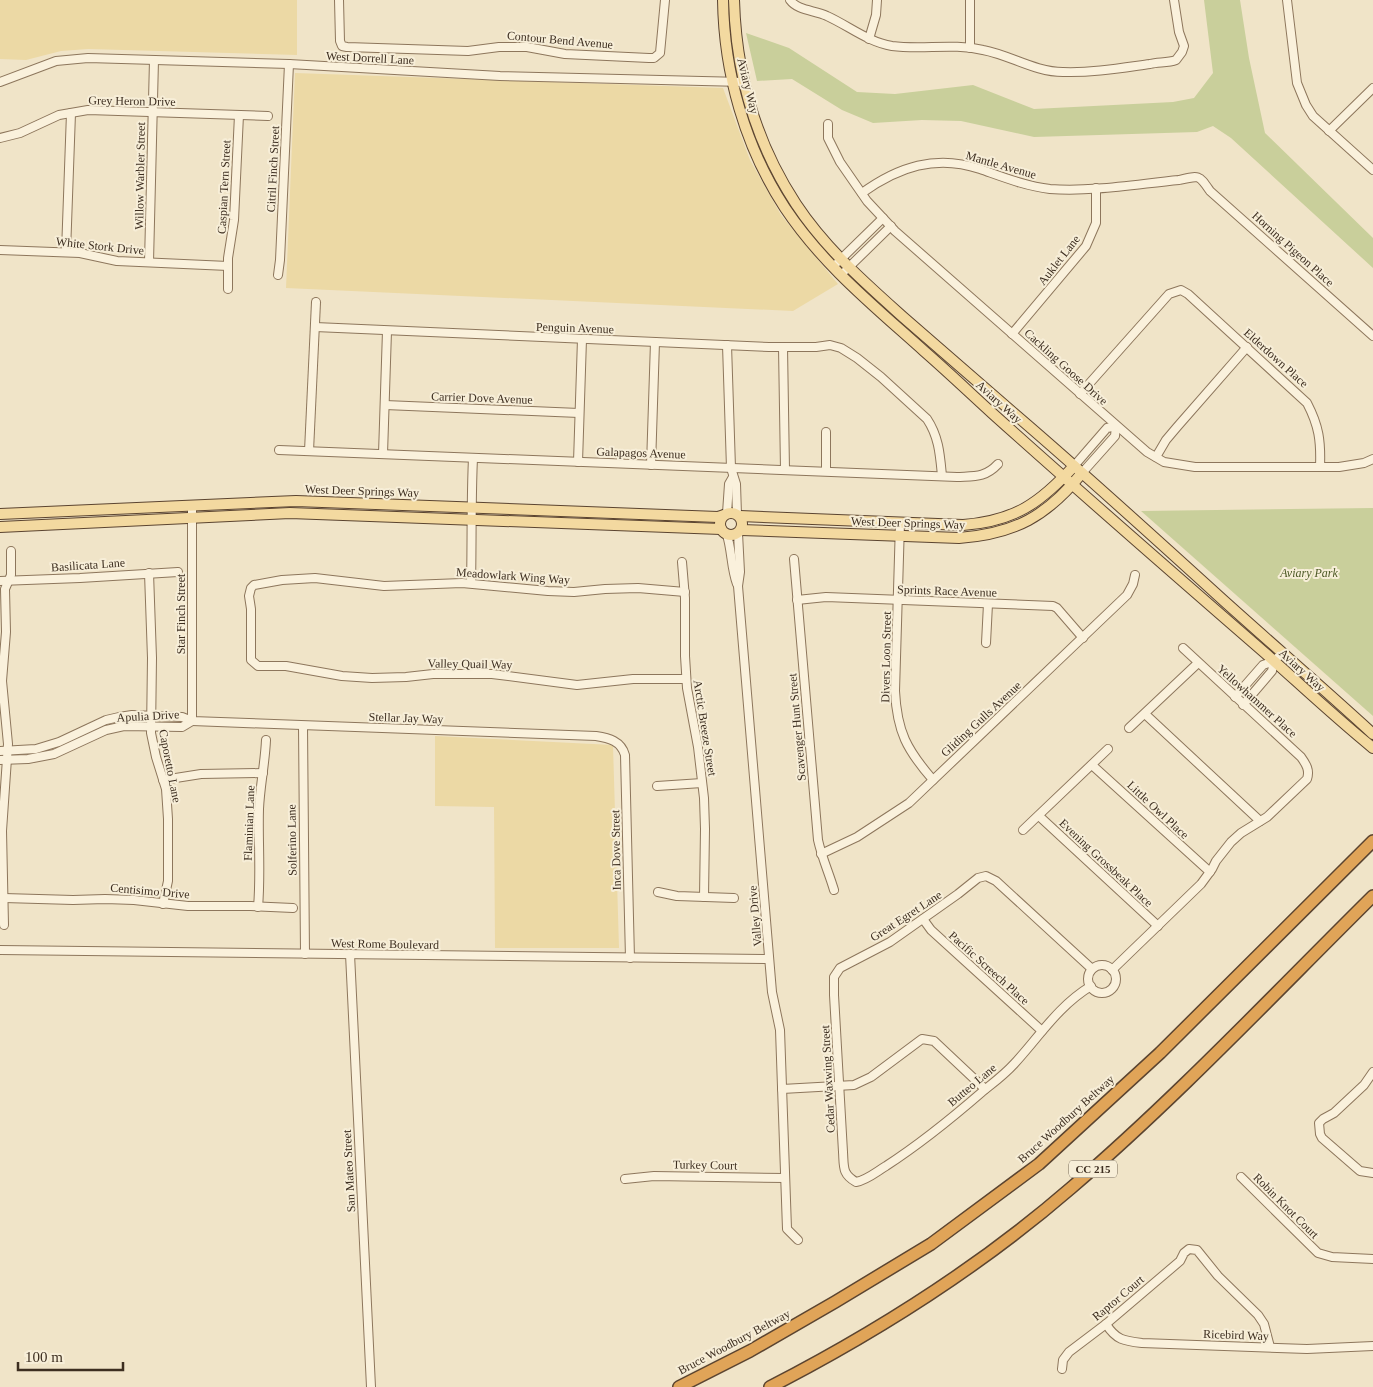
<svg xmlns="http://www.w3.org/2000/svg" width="1373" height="1387" viewBox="0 0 1373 1387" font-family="Georgia,serif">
<rect width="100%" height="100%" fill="#f0e4c8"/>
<!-- green -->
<g fill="#c9cf9b">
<polygon points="1204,0 1240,0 1249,58 1265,133 1373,238 1373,268 1231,138 1213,126 1197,132 1034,137 961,121 922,120 873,123 842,110 792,79 757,81 746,33 789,48 857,92 895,94 973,85 1034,109 1173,102 1194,98 1213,73"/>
<polygon points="1373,508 1373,716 1141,511"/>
</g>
<!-- sand -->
<g fill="#ecd9a5">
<polygon points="0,0 297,0 297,55 88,49 61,51 26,60 0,59"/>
<polygon points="295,73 723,88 750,160 781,215 838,284 793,311 286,288"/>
<polygon points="435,736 613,745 619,948 495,948 494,807 435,806"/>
</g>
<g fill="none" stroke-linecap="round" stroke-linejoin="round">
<defs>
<g id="minor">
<polyline points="339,0 340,41 342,46 347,47 468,51 499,47 527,47 565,54 649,58 654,58 660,53 665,0"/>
<path d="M790,0C798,11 815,10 827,16C849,26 868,42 892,46C923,50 952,43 983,50C1010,55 1035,72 1063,72C1092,73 1121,68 1150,64C1158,62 1168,63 1176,60L1182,52L1184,46L1179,32L1174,0"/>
<polyline points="970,0 970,48"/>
<polyline points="1287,0 1297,83 1306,105 1313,116 1373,170"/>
<polyline points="869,39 876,15 877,0"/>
<polyline points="0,82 56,61 88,58 289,64 500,76 743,82"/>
<polyline points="828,124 828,138 840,162 867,201 895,231 1147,452 1164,462 1195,467 1339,467 1364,463 1373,459"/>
<polyline points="1329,131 1373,88"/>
<polyline points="0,138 20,133 59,115 88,110 268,116"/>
<path d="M862,193C898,167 936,154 980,169C1003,177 1025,186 1050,189C1093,192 1137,184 1179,180C1200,175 1199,175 1210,191L1373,336"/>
<polyline points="0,250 80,253 117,261 228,266"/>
<polyline points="66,252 71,113"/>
<polyline points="149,262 154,60"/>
<polyline points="838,262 883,218"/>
<polyline points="846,270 891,226"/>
<polyline points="278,275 280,260 289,64"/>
<polyline points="228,289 228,258 234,220 239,115"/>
<path d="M315,327L769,347H816L830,345L841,348L857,358L881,377L927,419C939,437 940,455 942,476"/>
<polyline points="1012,334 1086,246 1096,223 1096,188"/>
<polyline points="727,345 731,468 736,484 737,514"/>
<polyline points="783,347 785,470"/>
<path d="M1080,394L1169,294L1181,290L1188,294L1307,403C1319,426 1321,441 1320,467"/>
<polyline points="385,405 579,413"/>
<path d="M279,450L957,477C974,476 985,478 998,464"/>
<polyline points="309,451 316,302"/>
<polyline points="383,454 387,331"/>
<polyline points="1156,457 1166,440 1177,427 1247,347"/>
<polyline points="578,462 582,339"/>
<polyline points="651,465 655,342"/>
<polyline points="1074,466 1107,428 1116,426 1115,436 1082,473"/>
<polyline points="826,471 826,432"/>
<polyline points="192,506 192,721"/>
<polyline points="727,513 729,484 733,477"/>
<path d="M900,523L895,691C897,732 907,750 933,780"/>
<polyline points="738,533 740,572 738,586 772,992 780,1030 787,1229 798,1240"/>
<path d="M727,535C732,551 731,568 737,584"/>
<path d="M794,559L818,840C822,858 829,873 834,890"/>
<polyline points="682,562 685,598 685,656 687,688 698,747 704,798 705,829 704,897"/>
<polyline points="149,573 152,658 151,733 156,757 166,789 168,819 168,881 163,904"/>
<polyline points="0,581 80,578 178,572"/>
<path d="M471,583C472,541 471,500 473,458"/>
<polyline points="685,592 638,588 605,589 574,592 548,591 462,583 384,586 315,578 282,580 254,585 251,588 249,596 251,609 251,660 258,666 286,666 342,676 372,678 406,677 433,674 492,674 577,685 633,679 686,679"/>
<polyline points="797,600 826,597 1053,606 1057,608 1083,638"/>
<polyline points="986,643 988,604"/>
<polyline points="1235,697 1263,665 1274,661 1282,653"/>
<polyline points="1243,705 1272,671 1274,661"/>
<polyline points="1145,714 1260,821"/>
<polyline points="303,726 305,954"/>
<polyline points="1129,728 1198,663"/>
<path d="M0,751L36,749L59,742L106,720L119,717L132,715L182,717L192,721L596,736C609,738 621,741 625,755L630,958"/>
<polyline points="0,760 28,759 54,754 106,730 124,726 182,727 192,721"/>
<polyline points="1092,765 1210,872"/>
<polyline points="163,780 201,774 263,773"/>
<polyline points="657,786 702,783"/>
<polyline points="1039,816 1158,926"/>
<polyline points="1023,830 1108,749"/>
<polyline points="821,854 857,837 909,803 1127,595 1133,584 1135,575"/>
<polyline points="658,892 677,896 734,898"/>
<polyline points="4,898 73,900 105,899 134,900 188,906 251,906 293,908"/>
<path d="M258,907C261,874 258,842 259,809C260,786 265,763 266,740"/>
<polyline points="923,919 931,930 1042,1031"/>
<polyline points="4,925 2,831 8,744 2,681 6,632 5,589 11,575 11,551"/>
<polyline points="0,950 769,959"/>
<polyline points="350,954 371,1387"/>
<circle cx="1102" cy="979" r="14"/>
<path d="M1112,970L1201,884L1212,869L1216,861L1231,842L1241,833L1267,817L1307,779C1310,770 1306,764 1301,757L1183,648"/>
<path d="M1091,986C1058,1006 1039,1037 1014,1064C1004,1075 993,1083 982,1092C952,1118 920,1144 886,1166C876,1172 867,1180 856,1182C842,1174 844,1167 843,1152L834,995V977L840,968L890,942L958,894L978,878L986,876L996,881L1092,969"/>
<polyline points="1373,1072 1364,1085 1334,1113 1323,1119 1319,1123 1320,1134 1322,1138 1360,1171 1373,1173"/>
<polyline points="782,1089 854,1085 871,1077 922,1039 934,1041 985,1089"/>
<polyline points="1241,1177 1318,1253 1332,1257 1373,1259"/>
<polyline points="625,1179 654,1176 785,1178"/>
<path d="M1106,1324C1116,1340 1124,1341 1142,1343L1307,1349L1373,1346"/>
<polyline points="1062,1369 1063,1360 1069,1352 1106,1324 1180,1261 1184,1253 1189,1249 1197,1250 1218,1276 1258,1315 1264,1324 1270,1347"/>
</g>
<g id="major">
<path d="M723,0C724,73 745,147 785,208C823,265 874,306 924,351C947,371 969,392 992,413C1082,494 1174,574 1265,653C1301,685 1336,718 1373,748"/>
<path d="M734,0C736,73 756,143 796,204C825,248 864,282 903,317C941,350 979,383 1017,416C1087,476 1155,538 1223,600C1273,645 1324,689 1373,734"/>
<circle cx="731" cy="524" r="11"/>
<polyline points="0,514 296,501 718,517 724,515"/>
<path d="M740,516L963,525C1015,521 1040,503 1074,466"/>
<polyline points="0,527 290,513 721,529"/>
<path d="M741,530L959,538C1015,534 1047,516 1082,473"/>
</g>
<g id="highway">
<polyline points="679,1387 750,1351 835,1302 931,1244 1039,1164 1160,1053 1373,841"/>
<path d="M770,1387C875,1333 982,1265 1071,1188C1176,1098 1274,994 1373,896"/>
</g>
</defs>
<!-- minor casing -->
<use href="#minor" stroke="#8d765c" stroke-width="10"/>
<!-- major casing -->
<use href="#major" stroke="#5b4430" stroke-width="12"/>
<!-- highway casing -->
<use href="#highway" stroke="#5b4430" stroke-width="14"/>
<!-- minor -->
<use href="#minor" stroke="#faf1dc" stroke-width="8"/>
<!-- major -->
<use href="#major" stroke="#f3d9a0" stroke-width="10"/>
<!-- highway -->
<use href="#highway" stroke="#e0a458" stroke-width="11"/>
</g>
<g text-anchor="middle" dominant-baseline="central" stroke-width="4" stroke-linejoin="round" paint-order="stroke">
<!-- shield labels -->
<rect fill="#f7eed8" stroke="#756857" stroke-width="1" x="1069" y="1160.5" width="48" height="17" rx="4"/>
<g font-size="11" font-weight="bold" fill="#3d2e20">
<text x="1093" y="1169">CC 215</text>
</g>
<!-- street labels -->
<g font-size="12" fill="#3d2e20" stroke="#f7eed8">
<text transform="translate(560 40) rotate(5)">Contour Bend Avenue</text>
<text transform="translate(370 58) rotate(3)">West Dorrell Lane</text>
<text transform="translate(748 86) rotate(76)">Aviary Way</text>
<text transform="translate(132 101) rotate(1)">Grey Heron Drive</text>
<text transform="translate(1001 165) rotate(16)">Mantle Avenue</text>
<text transform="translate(273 169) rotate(-87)">Citril Finch Street</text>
<text transform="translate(140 176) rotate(-89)">Willow Warbler Street</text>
<text transform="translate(224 187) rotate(-87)">Caspian Tern Street</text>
<text transform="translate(100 246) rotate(6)">White Stork Drive</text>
<text transform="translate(1293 249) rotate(42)">Horning Pigeon Place</text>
<text transform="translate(1059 260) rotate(-52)">Auklet Lane</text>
<text transform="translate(575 328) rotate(2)">Penguin Avenue</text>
<text transform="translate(1276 358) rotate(42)">Elderdown Place</text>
<text transform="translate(1066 367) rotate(42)">Cackling Goose Drive</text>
<text transform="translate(482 398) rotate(2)">Carrier Dove Avenue</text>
<text transform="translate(999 402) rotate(42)">Aviary Way</text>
<text transform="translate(641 453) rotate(2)">Galapagos Avenue</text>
<text transform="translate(362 491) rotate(2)">West Deer Springs Way</text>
<text transform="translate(908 523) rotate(2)">West Deer Springs Way</text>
<text transform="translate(88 565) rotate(-4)">Basilicata Lane</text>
<text transform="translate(513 576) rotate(4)">Meadowlark Wing Way</text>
<text transform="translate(947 591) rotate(2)">Sprints Race Avenue</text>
<text transform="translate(181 614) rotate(-90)">Star Finch Street</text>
<text transform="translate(886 657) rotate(-89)">Divers Loon Street</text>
<text transform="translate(470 664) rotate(1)">Valley Quail Way</text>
<text transform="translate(1302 670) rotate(42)">Aviary Way</text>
<text transform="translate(1257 701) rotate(42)">Yellowhammer Place</text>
<text transform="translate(148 716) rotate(-3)">Apulia Drive</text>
<text transform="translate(406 718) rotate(2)">Stellar Jay Way</text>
<text transform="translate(981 719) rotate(-43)">Gliding Gulls Avenue</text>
<text transform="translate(797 727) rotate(-95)">Scavenger Hunt Street</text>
<text transform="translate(705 728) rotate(81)">Arctic Breeze Street</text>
<text transform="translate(170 766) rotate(79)">Caporetto Lane</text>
<text transform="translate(1158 810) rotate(43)">Little Owl Place</text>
<text transform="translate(249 823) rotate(-88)">Flaminian Lane</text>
<text transform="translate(292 840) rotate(-91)">Solferino Lane</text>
<text transform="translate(616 850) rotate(-91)">Inca Dove Street</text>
<text transform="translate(1106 863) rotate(43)">Evening Grossbeak Place</text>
<text transform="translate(150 891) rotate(5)">Centisimo Drive</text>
<text transform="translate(755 916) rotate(-95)">Valley Drive</text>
<text transform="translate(906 916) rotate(-33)">Great Egret Lane</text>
<text transform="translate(385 944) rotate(1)">West Rome Boulevard</text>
<text transform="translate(989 968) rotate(42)">Pacific Screech Place</text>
<text transform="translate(828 1079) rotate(-93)">Cedar Waxwing Street</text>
<text transform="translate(972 1085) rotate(-40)">Butteo Lane</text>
<text transform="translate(1066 1119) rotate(-42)">Bruce Woodbury Beltway</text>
<text transform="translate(705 1165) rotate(1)">Turkey Court</text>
<text transform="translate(349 1171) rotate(-93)">San Mateo Street</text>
<text transform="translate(1286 1206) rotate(45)">Robin Knot Court</text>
<text transform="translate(1118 1298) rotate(-40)">Raptor Court</text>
<text transform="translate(1236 1335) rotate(2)">Ricebird Way</text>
<text transform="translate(734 1342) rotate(-28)">Bruce Woodbury Beltway</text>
</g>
<!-- park labels -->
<g font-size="12" font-style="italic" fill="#4d5a26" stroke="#f7eed8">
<text x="1309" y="573">Aviary Park</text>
</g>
</g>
<!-- scale -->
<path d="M18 1362v8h105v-8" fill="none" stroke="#3d2e20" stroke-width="2.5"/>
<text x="25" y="1362" font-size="15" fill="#3d2e20" stroke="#f7eed8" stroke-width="4" paint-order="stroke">100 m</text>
</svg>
